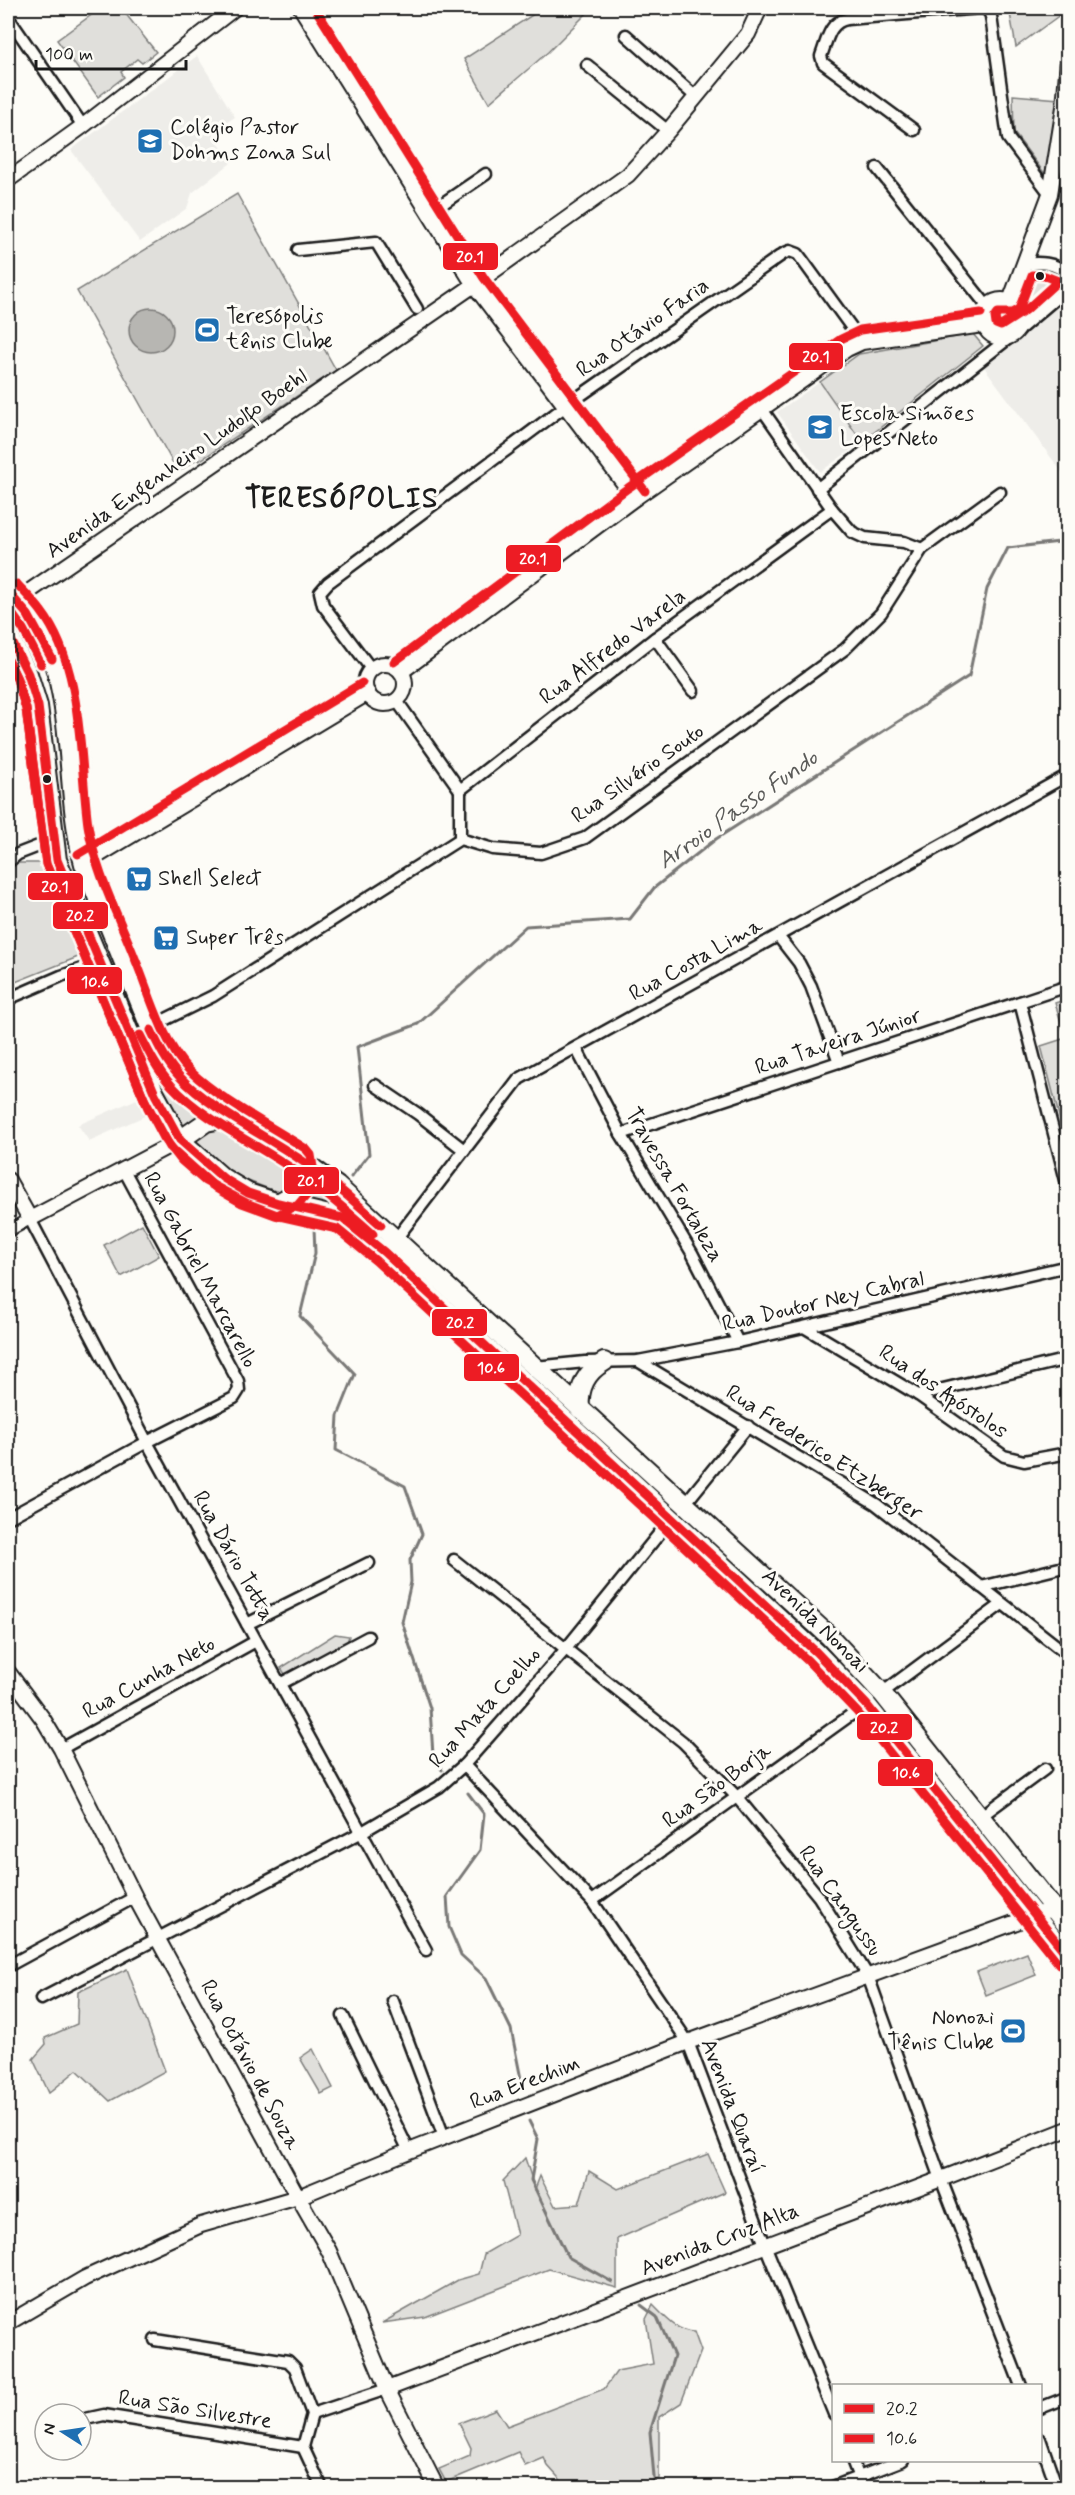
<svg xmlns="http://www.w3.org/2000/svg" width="1075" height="2495" viewBox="0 0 1075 2495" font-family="Mynerve,sans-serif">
<rect width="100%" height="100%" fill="#fdfcf7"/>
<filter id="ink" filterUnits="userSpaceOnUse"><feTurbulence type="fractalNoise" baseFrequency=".0167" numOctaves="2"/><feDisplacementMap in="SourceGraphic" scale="12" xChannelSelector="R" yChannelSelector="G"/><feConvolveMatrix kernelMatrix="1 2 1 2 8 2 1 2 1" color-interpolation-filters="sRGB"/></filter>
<g filter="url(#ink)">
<!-- built -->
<g fill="#eeede9">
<polygon points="197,56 235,117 212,132 231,163 192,193 187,208 140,242 71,150"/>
<polygon points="1067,296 1067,479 984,367"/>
<polygon points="820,382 862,442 820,472 777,412"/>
<polygon points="137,1099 147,1115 89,1141 78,1125"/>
</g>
<!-- green -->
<g fill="#e0dfdb" stroke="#7e7e7c" stroke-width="1.5">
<polygon points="101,8 121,8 156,52 142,63 137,59 121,72 124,77 98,97 57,40"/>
<polygon points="543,8 592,8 548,52 489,103 464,59"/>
<polygon points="1009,8 1067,8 1068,9 1016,47"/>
<polygon points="1013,95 1059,99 1045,174 1014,133"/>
<polygon points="237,194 336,370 199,461 197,459 178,472 77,291"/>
<polygon points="1038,267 1060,273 1066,280 1030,311 1020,295 1028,269"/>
<circle cx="1001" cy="319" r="15"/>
<polygon points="973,334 983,346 862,442 820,382 859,354"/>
<polygon points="17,863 43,863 83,955 8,985 8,872"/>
<polygon points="1067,999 1068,999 1067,1147 1041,1046 1066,1038 1055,1003"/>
<polygon points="155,1067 230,1131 286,1163 352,1212 272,1190 235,1176 199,1147 173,1113"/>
<polygon points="142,1224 159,1256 121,1277 104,1245"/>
<polygon points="335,1634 349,1636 346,1645 287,1677 281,1668"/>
<polygon points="1027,1953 1036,1975 986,1995 977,1972"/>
<polygon points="127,1969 165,2071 110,2101 77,2070 49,2093 33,2059 46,2044 45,2038 77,2024 78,1992"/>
<polygon points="313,2049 333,2088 321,2094 300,2058"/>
<polygon points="708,2154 725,2192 617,2239 617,2288 549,2269 425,2317 382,2323 458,2280 479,2274 484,2254 517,2235 503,2181 525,2158 535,2189 540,2176 555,2206 579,2204 589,2171 618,2189"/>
<path d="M653,2305C665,2317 676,2331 694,2332L701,2351L681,2403L659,2417V2479L629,2487H567L548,2466L544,2458L525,2466L518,2452L446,2482L439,2469L470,2456L471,2448L459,2423L496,2409L507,2426L604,2389L617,2371L653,2364L646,2319Z"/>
</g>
<!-- water -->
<circle fill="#b7b6b2" stroke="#797876" stroke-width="1.5" cx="151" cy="330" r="22"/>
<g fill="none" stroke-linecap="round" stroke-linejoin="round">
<!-- stream -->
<g stroke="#797876" stroke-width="3">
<polyline points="351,1177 369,1154 357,1047 418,1024 526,926 630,919 654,888 716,839 969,676 987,589 1008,548 1068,541"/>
<polyline points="314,1228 315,1253 300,1316 355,1374 338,1416 336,1450 405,1486 422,1534 410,1560 411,1582 402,1622 430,1708 433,1755 442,1770"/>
<polyline points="468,1793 484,1814 480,1850 447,1896 449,1927 461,1955 486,1978 511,2029 522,2084"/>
<polyline points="529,2121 538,2139 531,2180 568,2257 612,2282"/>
<polyline points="641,2305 657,2317 674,2356 650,2432 655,2488"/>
</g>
<defs>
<g id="minor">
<polyline points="8,17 83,126"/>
<polyline points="626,35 696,97"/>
<polyline points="587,65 668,131"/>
<path d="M914,130L823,63L821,56C827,41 829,22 847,19L981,8L988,10L991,16L1008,138L1050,194"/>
<polyline points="877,168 987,306"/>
<polyline points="442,204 486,174"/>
<polyline points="298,250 376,242 417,309"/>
<path d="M1023,264C1040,262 1054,262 1068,274"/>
<polyline points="762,409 832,509 852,532 865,538 904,542 922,549"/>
<polyline points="817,489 1014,334 1068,288"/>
<polyline points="655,638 693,691"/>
<polyline points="372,670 323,605 320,592 328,583 567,405 783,254 790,251 798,254 862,342"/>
<polyline points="397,701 460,790"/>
<polyline points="460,790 655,638 832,509"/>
<polyline points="460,839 460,790"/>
<polyline points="8,862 18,854 54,840"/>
<polyline points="778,936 799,963 811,986 839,1062"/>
<polyline points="8,999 61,976 99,963"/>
<polyline points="1020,1002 1068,1188"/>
<polyline points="150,1027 213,996 460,839 493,849 541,853 585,838 845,649 881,613 922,549 1000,492"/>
<polyline points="576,1048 621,1134 692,1253 738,1342"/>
<polyline points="375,1085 418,1114 464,1150"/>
<polyline points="621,1134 1068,986"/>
<polyline points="8,1231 30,1219 147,1442 426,1950"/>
<polyline points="396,1239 519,1079 1068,775"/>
<polyline points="804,1327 918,1395 1004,1456 1024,1461 1068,1453"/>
<polyline points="638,1361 876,1504 1068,1655"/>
<polyline points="535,1367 585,1362 638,1361 738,1342 1068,1266"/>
<polyline points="918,1395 1068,1359"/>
<polyline points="684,1505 748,1426"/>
<polyline points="8,1518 147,1442 234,1398 239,1390 238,1381 124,1170"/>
<polyline points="454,1560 683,1742 736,1796 819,1897 868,1976 941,2179 1021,2386"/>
<polyline points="981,1587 1068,1566"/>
<polyline points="247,1624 369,1563"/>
<polyline points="280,1684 368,1637"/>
<polyline points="882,1693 1002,1604"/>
<polyline points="61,1749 256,1641"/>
<polyline points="464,1765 592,1901 688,2042 765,2245 834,2414"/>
<polyline points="980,1817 1045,1769"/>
<polyline points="592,1901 866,1704"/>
<polyline points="1052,1909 1068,1902"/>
<polyline points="8,1966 135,1897"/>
<polyline points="41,1999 362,1832 439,1787 464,1765 565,1650 671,1519"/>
<polyline points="393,2001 444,2137"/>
<polyline points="343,2016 409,2151"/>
<polyline points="155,2340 288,2361 295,2368 312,2414 303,2447 322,2488"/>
<polyline points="1040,2408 1068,2397"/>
<polyline points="312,2414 387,2389"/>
<polyline points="81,2420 104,2415 303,2447"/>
<polyline points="1040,2439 1057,2488"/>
<polyline points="852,2460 863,2488"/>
<polyline points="830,2488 903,2460"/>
</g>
<g id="tertiary">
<polyline points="301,8 474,285 635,498"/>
<polyline points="8,180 83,126 235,8"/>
<circle cx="1002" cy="319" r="19"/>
<polyline points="1010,301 1050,194 1064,107 1068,60"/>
<polyline points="8,606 474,285 628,175 668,131 748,34 760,8"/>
<circle cx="385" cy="684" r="20"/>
<polyline points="401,672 635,498 847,349 862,342 983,325"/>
<polyline points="84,864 368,693"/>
<polyline points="8,1180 30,1219 180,1140"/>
<polyline points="8,1672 43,1719 61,1749 135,1897 298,2197 329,2251 387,2389 437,2488"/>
<polyline points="8,2323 85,2278 201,2225 298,2197 409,2151 688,2042 1052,1909"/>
<polyline points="387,2389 941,2179 1068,2129"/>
</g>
<g id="primary">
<path d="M8,592C85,656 59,777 84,864L150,1027L166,1060L181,1079L212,1103L300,1159L337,1186L829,1636L882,1693L1068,1927"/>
<polyline points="8,634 28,674 38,706 57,860 155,1094 180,1140 223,1178 248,1193 278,1203 342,1218 384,1252 816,1652 866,1704 1068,1957"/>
<polyline points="180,1140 206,1122 232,1117"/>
<path d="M278,1203C301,1191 303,1185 300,1159"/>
<path d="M580,1409C578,1388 586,1372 604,1362"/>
</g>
</defs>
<!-- minor casing -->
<use href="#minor" stroke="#1c1c1c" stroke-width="15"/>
<!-- tertiary casing -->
<use href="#tertiary" stroke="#1c1c1c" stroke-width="18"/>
<!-- primary casing -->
<use href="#primary" stroke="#1c1c1c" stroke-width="22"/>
<!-- minor -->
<use href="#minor" stroke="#fdfcf7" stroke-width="10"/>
<!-- tertiary -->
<use href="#tertiary" stroke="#fdfcf7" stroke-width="14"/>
<!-- primary -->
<use href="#primary" stroke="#fdfcf7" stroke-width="18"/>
<defs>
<g id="bus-1">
<polyline points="8,592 28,615 52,659"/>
<polyline points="8,634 28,674 38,706 57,860 155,1094 180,1140 223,1178 248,1193 278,1203 342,1218 384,1252 816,1652 866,1704 1068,1956"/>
<path d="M151,1030C159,1047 167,1063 180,1077C206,1106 264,1135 298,1158C328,1178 354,1201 381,1225"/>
</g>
<g id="bus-2">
<polyline points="8,608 23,629 41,664"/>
<polyline points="8,660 17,679 26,709 46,864 144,1099 170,1147 216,1188 242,1203 275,1215 337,1229 376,1261 808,1661 857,1712 1059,1964"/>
<path d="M140,1035C149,1053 158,1071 172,1086C202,1119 257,1144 294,1170C322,1189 347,1211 373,1234"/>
</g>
<g id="bus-3">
<polyline points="315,8 484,278 645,491"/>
<polygon points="1032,275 1045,276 1058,281 1026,310 1001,326 996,324 995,317 998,313 1012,313 1019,309"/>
<path d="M8,660L17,679L26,709L46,864L148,1108L164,1138L181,1160L205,1181L246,1203L277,1215L298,1205L310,1191L313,1167L311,1155L306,1149C269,1125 222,1101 190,1071C164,1046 150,995 136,961C119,917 95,872 88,825C79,758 84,667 41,611C34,601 25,593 17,584"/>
<polyline points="394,662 628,488 841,339 860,330 981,313"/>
<polyline points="78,854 362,683"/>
</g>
</defs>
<!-- bus-1 casing -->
<use href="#bus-1" stroke="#fdfcf7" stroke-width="14"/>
<!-- bus-2 casing -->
<use href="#bus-2" stroke="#fdfcf7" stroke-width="14"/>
<!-- bus-3 casing -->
<use href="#bus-3" stroke="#fdfcf7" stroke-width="14"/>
<!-- bus-1 -->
<use href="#bus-1" stroke="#ed1c24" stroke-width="9"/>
<!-- bus-2 -->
<use href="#bus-2" stroke="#ed1c24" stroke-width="9"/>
<!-- bus-3 -->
<use href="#bus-3" stroke="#ed1c24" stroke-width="9"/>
</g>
</g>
<!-- icons -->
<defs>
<symbol id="school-square" viewBox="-11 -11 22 22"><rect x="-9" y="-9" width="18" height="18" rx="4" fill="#1f6fb2" stroke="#fdfcf7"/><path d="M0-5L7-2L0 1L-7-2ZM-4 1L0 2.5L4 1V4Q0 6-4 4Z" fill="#fff"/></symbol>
<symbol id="stadium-square" viewBox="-11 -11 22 22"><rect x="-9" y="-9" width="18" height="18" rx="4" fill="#1f6fb2" stroke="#fdfcf7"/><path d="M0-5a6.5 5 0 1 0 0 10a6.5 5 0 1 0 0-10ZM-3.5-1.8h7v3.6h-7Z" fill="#fff"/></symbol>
<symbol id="supermarket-square" viewBox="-11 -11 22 22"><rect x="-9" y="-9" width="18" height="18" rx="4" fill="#1f6fb2" stroke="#fdfcf7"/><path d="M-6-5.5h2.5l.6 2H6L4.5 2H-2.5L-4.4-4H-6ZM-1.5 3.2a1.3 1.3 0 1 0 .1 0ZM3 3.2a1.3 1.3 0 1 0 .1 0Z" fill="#fff"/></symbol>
</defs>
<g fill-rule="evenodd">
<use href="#school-square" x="135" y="126" width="30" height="30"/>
<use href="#stadium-square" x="192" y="315" width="30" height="30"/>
<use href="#school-square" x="805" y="412" width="30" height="30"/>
<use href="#supermarket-square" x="124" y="864" width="30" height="30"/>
<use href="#supermarket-square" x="151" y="923" width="30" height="30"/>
<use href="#stadium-square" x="998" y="2016" width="30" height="30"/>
</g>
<!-- markers -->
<g fill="#1c1c1c" stroke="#fdfcf7" stroke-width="2">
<circle cx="1040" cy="276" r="5"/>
<circle cx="47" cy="779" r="5"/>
</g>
<g text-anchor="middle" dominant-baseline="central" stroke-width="6" stroke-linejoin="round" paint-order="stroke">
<!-- poi labels -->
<g font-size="22" fill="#1c1c1c" stroke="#fdfcf7" text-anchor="start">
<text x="170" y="128">Colégio Pastor<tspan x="170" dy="25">Dohms Zona Sul</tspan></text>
<text x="226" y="317">Teresópolis<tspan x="226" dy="25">tênis Clube</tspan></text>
<text x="840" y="414">Escola Simões<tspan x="840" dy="25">Lopes Neto</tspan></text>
<text x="158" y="879">Shell Select</text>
<text x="186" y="938">Super Três</text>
<text x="994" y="2018" text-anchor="end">Nonoai<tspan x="994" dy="25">Tênis Clube</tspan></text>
</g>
<!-- street labels -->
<g font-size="22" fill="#1c1c1c" stroke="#fdfcf7">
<text transform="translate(643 328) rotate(-35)">Rua Otávio Faria</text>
<text transform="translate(177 464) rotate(-35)">Avenida Engenheiro Ludolfo Boehl</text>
<text transform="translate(613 647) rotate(-37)">Rua Alfredo Varela</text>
<text transform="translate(638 774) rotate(-35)">Rua Silvério Souto</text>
<text transform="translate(696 960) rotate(-29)">Rua Costa Lima</text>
<text transform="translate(838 1042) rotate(-18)">Rua Taveira Júnior</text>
<text transform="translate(674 1185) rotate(60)">Travessa Fortaleza</text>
<text transform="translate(200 1270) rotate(62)">Rua Gabriel Marcarello</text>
<text transform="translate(823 1302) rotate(-13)">Rua Doutor Ney Cabral</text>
<text transform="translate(943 1392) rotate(34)">Rua dos Apóstolos</text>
<text transform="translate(824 1453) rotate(33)">Rua Frederico Etzberger</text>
<text transform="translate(233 1556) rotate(61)">Rua Dário Totta</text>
<text transform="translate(815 1621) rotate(44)">Avenida Nonoai</text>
<text transform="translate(149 1678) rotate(-29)">Rua Cunha Neto</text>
<text transform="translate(485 1708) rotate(-48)">Rua Mata Coelho</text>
<text transform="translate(717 1786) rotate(-36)">Rua São Borja</text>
<text transform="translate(840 1901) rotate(55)">Rua Cangussu</text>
<text transform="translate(250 2065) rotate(62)">Rua Octávio de Souza</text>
<text transform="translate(525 2083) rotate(-21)">Rua Erechim</text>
<text transform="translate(732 2106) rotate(69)">Avenida Quaraí</text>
<text transform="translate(720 2240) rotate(-21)">Avenida Cruz Alta</text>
<text transform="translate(195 2410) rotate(9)">Rua São Silvestre</text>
</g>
<!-- water labels -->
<g font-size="24" font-style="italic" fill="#5a5a58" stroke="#fdfcf7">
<text transform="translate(738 810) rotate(-35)">Arroio Passo Fundo</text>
</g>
<!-- district labels -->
<g font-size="28" font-weight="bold" letter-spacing="1.5" fill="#1c1c1c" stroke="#fdfcf7">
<text x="342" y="499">TERESÓPOLIS</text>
</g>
</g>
<g stroke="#fdfcf7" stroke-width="2">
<rect x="442" y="242" width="57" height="29" rx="6" fill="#ed1c24"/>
<rect x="788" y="342" width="56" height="29" rx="6" fill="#ed1c24"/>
<rect x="505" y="544" width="57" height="29" rx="6" fill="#ed1c24"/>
<rect x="27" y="872" width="57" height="29" rx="6" fill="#ed1c24"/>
<rect x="52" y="901" width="57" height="29" rx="6" fill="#ed1c24"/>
<rect x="66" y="966" width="57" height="29" rx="6" fill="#ed1c24"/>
<rect x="283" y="1166" width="57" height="29" rx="6" fill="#ed1c24"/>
<rect x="431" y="1308" width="57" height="29" rx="6" fill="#ed1c24"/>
<rect x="463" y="1353" width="57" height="29" rx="6" fill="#ed1c24"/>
<rect x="856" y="1713" width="57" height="28" rx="6" fill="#ed1c24"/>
<rect x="877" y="1758" width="57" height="29" rx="6" fill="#ed1c24"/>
</g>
<g font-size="16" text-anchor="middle" font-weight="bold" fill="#fff">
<text x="470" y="262">20.1</text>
<text x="816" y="362">20.1</text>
<text x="533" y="564">20.1</text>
<text x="55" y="892">20.1</text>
<text x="80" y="921">20.2</text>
<text x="95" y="987">10.6</text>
<text x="311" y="1186">20.1</text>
<text x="460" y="1328">20.2</text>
<text x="491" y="1373">10.6</text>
<text x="884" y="1733">20.2</text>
<text x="906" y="1778">10.6</text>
</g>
<!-- margin -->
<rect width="1075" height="2495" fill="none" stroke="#fdfcf7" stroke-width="30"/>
<rect x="15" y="15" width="1045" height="2465" fill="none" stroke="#1c1c1c" stroke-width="2" filter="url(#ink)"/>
<!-- legend -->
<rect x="832" y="2384" width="210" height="78" fill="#fdfcf7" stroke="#a3a29f" stroke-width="1.5"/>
<rect x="844" y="2404" width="30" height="9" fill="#ed1c24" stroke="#a3a29f" stroke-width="1.5"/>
<text x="886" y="2414" font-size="18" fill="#1c1c1c">20.2</text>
<rect x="844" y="2434" width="30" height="9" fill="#ed1c24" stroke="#a3a29f" stroke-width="1.5"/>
<text x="886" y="2444" font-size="18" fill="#1c1c1c">10.6</text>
<!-- north arrow -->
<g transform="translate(63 2432) rotate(282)"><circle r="28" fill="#fdfcf7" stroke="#a3a29f" stroke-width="1.5"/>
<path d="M0-4.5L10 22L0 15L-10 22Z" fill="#1f6fb2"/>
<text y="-9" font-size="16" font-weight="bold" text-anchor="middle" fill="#1c1c1c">N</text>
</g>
<!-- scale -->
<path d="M36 60v9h150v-9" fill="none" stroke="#1c1c1c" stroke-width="3"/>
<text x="45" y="60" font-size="18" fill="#1c1c1c" stroke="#fdfcf7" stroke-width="4.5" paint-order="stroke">100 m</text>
</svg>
